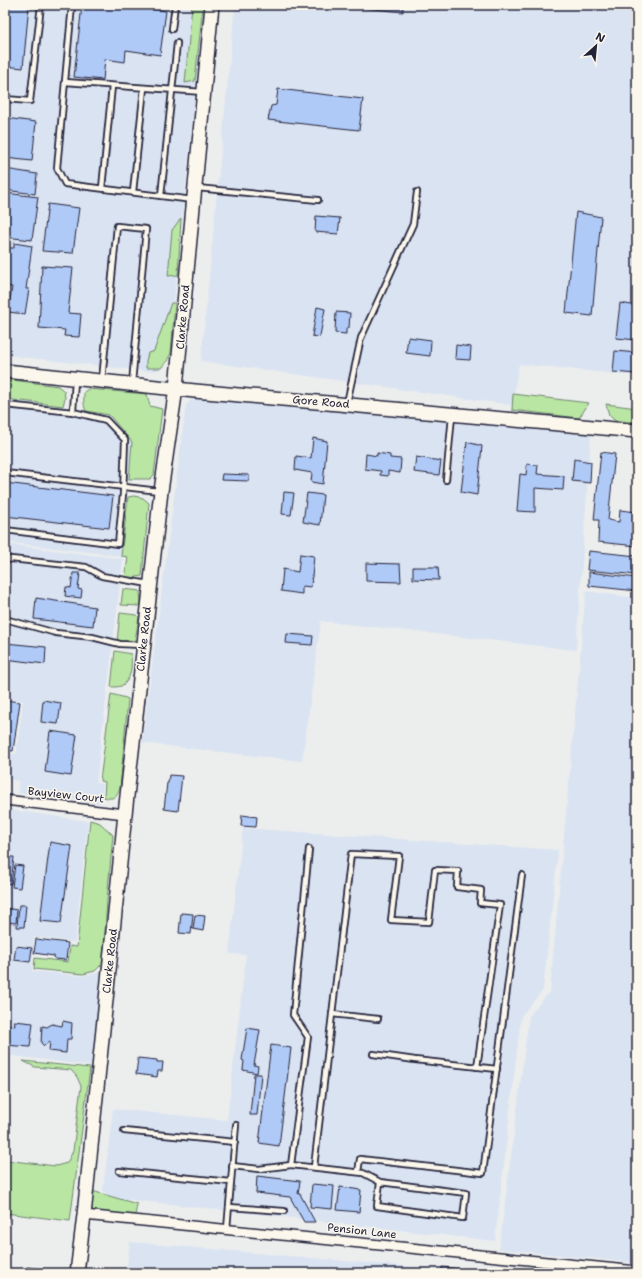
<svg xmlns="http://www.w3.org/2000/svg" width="642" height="1278" viewBox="0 0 642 1278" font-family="'Shantell Sans',sans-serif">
<rect width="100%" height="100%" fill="#eceeee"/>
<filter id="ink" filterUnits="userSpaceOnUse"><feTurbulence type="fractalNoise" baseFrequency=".025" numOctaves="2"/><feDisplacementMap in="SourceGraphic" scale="8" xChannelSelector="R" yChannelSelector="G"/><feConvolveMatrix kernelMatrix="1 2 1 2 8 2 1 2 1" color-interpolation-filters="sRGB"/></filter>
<g filter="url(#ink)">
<!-- built -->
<g fill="#dae3f1">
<polygon points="5,5 204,5 169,352 161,368 153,371 144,371 5,355"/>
<polygon points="235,5 637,5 637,376 519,364 512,405 201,361"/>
<polygon points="196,396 591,434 576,650 321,621 302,761 142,743 186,405"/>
<polygon points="5,399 63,406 109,415 132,442 121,556 5,542"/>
<polygon points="5,544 123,559 96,783 103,784 101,803 18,793 18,781 5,778 8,753 16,754 23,701 5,698"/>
<polygon points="586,591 637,598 637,1263 499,1249 529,1016 550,991"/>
<polygon points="5,809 88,821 75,942 34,937 32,971 82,976 98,973 104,967 93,1066 5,1055"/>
<polygon points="243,828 558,850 543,990 521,1016 495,1241 107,1197 103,1190 113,1109 227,1120 246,955 229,954"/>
<polygon points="130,1242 481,1273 126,1273"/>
</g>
<!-- green -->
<g fill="#b9e6a3" stroke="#6e846f">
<polygon points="192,5 203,5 195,81 185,83"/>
<polygon points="181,218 178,275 168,276 172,230"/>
<polygon points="171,303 175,303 171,353 167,361 161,368 146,368 146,361 148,353 154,351"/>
<polygon points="5,379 58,386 64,391 65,398 63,406 5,399"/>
<path d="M88,389L147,394L150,406L162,409L154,475L150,479H129L132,442L109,415L86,411C83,405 84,399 84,392Z"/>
<polygon points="513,394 589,403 579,418 512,410"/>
<polygon points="606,404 637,408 637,423 614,420 609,415"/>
<polygon points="134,496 143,498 149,503 142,576 125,579 128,557 121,556 128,497"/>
<polygon points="123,589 140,591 141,604 139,606 121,605"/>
<polygon points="120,613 137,615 139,617 135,640 130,643 117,642"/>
<path d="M115,651L131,654C132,664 132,681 121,686C118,687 114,687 111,687Z"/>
<path d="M111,694L126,698L128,699L120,788C116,797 114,800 104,797L105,782L100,781Z"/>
<polygon points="90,820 100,823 113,835 107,900 103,963 95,971 83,974 34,969 35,958 68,962 70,946 77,947"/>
<polygon points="23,1061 90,1068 70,1221 5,1213 5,1160 56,1166 67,1163 73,1151 81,1086 77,1077 71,1070 35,1067"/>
<polygon points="92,1191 137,1204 135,1216 89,1212"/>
</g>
<!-- building -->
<g fill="#b0caf7" stroke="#22223b">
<polygon points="5,5 29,5 23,68 5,66"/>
<polygon points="82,5 121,5 166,11 160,55 126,50 125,62 105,59 103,80 74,77"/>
<polygon points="333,5 403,5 403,12"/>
<polygon points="278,89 363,99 359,130 268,120 271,106 276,105"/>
<polygon points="5,118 36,122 32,161 5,158"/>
<polygon points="5,169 37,174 35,194 5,190"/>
<polygon points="5,193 38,197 32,240 5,237"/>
<polygon points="48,204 79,208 73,253 42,251"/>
<polygon points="576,212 601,217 592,316 566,313"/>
<polygon points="316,216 340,218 338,234 315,232"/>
<polygon points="14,243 32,246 26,289 29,289 25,314 8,312 12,287 5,286 5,271 8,248 14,248"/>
<polygon points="42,266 73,268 68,313 81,314 79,337 64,336 65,330 39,328"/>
<polygon points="620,303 637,306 637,340 616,338"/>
<polygon points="317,307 325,309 320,336 319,336 318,337 312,336"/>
<polygon points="336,312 350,313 349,328 346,328 346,334 335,333"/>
<polygon points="408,337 431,340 430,356 406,353"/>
<polygon points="456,345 471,347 470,360 455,359"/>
<polygon points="615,351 637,353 637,374 613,372"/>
<polygon points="313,438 327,441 323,484 311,482 312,473 295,470 296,456 311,458"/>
<polygon points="467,442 482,446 477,495 461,492"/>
<polygon points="601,452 615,454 608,520 619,522 620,510 637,512 637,546 598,542 599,520 594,520"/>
<polygon points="377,453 390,455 390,458 401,459 400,473 388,471 388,476 380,475 381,471 365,469 366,454 377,456"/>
<polygon points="416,457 441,461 439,475 414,472"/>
<polygon points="574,459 591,462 590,483 572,481"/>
<polygon points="527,464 538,465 537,474 564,476 563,490 535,488 535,512 517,511 520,474 526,475"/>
<polygon points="222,474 249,475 249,481 221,480"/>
<polygon points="5,483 113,496 109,528 5,516"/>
<polygon points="284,492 294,493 291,515 282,514"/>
<polygon points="307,493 323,495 320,525 303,522"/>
<polygon points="589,551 637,556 637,575 587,570"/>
<polygon points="300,554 314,556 311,587 302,586 302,594 281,591 283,569 298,572"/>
<polygon points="366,563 400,564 401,582 366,581"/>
<polygon points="413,567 438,567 439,580 413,579"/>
<polygon points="589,572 637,578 637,591 589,586"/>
<polygon points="73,573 80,573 78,589 82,590 81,598 65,596 66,587 71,588"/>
<polygon points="36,598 95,607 93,626 34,619"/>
<polygon points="287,634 313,636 312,645 286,643"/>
<polygon points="5,643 46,647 45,664 5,659"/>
<polygon points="5,700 20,702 13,751 5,750"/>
<polygon points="43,700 61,703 58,724 41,722"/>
<polygon points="50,731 77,735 71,776 45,772"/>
<polygon points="169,775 182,776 178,811 164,809 167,783 168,783"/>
<polygon points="242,815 257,817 256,827 241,826"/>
<polygon points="50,842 72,846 61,923 40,921"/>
<polygon points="5,855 6,857 14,857 11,884 5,883"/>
<polygon points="15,865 23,866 20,888 12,887"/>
<polygon points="19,905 26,905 24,927 17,927"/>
<polygon points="5,908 17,910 16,923 5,922"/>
<polygon points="181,913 193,914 191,934 179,933"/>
<polygon points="195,915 205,916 203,931 193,929"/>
<polygon points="36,939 68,943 66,960 55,959 54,956 34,953"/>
<polygon points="16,946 32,948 30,962 14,960"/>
<polygon points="14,1021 33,1023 30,1047 5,1045 5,1024 15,1026"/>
<polygon points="63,1021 72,1023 71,1039 67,1039 66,1053 49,1051 50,1041 44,1046 41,1043 42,1026 47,1027 52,1024 62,1026"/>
<polygon points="247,1028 260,1030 254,1065 258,1066 257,1073 243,1070 244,1061 242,1060"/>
<polygon points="271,1045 291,1048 279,1146 259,1143"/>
<polygon points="138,1058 157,1060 157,1062 163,1062 162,1071 158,1071 157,1077 136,1074"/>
<polygon points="254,1074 261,1074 257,1115 250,1115"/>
<polygon points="257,1176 300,1181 298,1194 300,1194 315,1222 304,1222 290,1197 256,1193"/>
<polygon points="312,1184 334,1186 332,1209 310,1207"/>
<polygon points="340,1187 361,1190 359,1212 337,1210"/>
<polygon points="5,1212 9,1213 5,1230"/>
<polygon points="27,1267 44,1269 43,1273 23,1273 23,1270 27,1271"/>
<polygon points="442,1267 462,1269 462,1273 442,1273"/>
</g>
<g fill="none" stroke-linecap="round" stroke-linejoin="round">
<defs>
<g id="lane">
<polyline points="72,5 57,168 65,184 161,196 177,43"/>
<polyline points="172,29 175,5"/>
<polyline points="65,82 203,92"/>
<polyline points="5,99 30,101 41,5"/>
<polyline points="102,188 112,86"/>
<polyline points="197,188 318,200"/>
<polyline points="133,192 144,88"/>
<polyline points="161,196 193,200"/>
<polyline points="102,380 117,226 146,229 132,383"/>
<polyline points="347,403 361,338 413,224 417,192"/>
<polyline points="5,405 73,412 106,420 125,440 123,494 118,544 5,530"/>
<polyline points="73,412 75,380"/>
<polyline points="5,473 159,491"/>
<polyline points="446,480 452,416"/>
<polyline points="5,561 11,559 86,567 102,576 149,584"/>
<polyline points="5,619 56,633 92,637 120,644 142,645"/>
<polyline points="332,1014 378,1019"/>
<polyline points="373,1054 415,1060 497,1069"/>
<polyline points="124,1131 235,1142"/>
<polyline points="291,1165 363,1173 380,1182 377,1206 463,1218 466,1193 380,1182"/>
<polyline points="232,1166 259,1169 291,1165 308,1037 293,1015 309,849"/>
<polyline points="314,1167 351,854 399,856 391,920 429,922 435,870 458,871 457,887 481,890 480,903 500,905 477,1067"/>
<polyline points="119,1171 231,1182 227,1229"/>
<polyline points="358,1172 360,1159 483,1173 522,875"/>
<polyline points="231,1182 236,1125"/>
<polyline points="229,1207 284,1211"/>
</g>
<g id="street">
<polyline points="5,800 125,814"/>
<polyline points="84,1215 637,1271"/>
</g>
<g id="secondary">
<polyline points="5,371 195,391 637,431"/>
<polyline points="77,1273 84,1215 125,814 161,491 176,388 212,5"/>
</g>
</defs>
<!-- lane casing -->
<use href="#lane" stroke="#22223b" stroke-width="8"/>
<!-- street casing -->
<use href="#street" stroke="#22223b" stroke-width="12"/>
<!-- secondary casing -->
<use href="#secondary" stroke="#22223b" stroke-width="16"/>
<!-- lane -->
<use href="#lane" stroke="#fbf7ec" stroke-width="4.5"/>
<!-- street -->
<use href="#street" stroke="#fbf7ec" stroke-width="9"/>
<!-- secondary -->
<use href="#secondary" stroke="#fbf7ec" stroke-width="13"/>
</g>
</g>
<g text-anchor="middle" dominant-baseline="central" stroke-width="3" stroke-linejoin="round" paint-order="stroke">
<!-- street labels -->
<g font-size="11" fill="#22223b" stroke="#fbf7ec">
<text transform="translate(183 317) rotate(-85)">Clarke Road</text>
<text transform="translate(321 402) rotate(5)">Gore Road</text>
<text transform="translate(144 639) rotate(-84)">Clarke Road</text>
<text transform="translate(66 795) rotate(6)">Bayview Court</text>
<text transform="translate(110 961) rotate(-84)">Clarke Road</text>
<text transform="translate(362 1231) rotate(6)">Pension Lane</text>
</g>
</g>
<!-- margin -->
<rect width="642" height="1278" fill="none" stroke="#fbf7ec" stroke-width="20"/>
<rect x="10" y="10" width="622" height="1258" fill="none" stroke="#22223b" stroke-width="1.5" filter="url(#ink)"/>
<!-- north arrow -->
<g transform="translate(596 46) rotate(27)" stroke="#fbf7ec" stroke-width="3" paint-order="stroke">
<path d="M0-3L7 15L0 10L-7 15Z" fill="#22223b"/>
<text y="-6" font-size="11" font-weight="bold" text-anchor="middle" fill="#22223b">N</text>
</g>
</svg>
